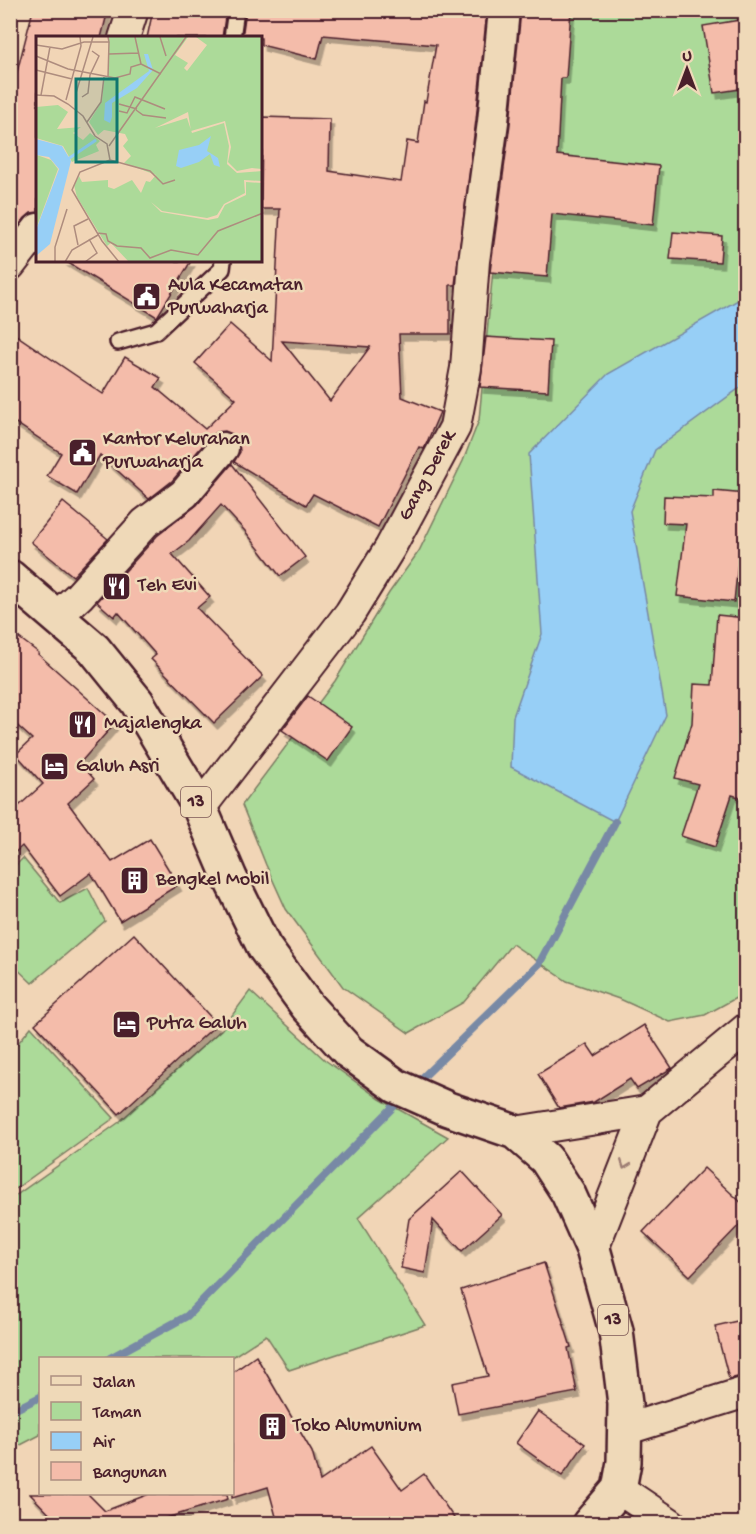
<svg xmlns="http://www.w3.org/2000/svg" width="756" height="1534" viewBox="0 0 756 1534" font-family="'Gochi Hand',sans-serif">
<defs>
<filter id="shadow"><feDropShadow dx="3.5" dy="6" stdDeviation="0" flood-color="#0004"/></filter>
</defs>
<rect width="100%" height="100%" fill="#f1d5b6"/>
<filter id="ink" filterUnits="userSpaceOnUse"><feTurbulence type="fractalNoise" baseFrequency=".0167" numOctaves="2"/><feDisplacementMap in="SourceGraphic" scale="12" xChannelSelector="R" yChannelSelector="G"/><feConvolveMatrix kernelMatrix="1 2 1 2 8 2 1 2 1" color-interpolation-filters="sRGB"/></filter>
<g filter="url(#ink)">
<!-- green -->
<g fill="#acda99" stroke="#7b7c62" stroke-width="1.5">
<polygon points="517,11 745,11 745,993 705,1015 670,1022 622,1000 567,981 512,944 464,1002 409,1033 343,987 286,909 266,865 242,805 335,681 389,593 419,551 463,461 479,420"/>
<polygon points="23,858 60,903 88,888 105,921 32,983 11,963 11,870"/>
<polygon points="250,991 325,1060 380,1099 448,1137 358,1218 425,1325 289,1370 266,1335 231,1358 40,1358 40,1435 11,1450 11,1199 118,1123 222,1029"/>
<polygon points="31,1027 114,1118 11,1192 11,1052"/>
</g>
<!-- water -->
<polygon fill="#97cff6" stroke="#7889a5" stroke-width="1.5" points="745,296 745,384 655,450 630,511 666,715 615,822 511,767 513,717 542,634 529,454 608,374"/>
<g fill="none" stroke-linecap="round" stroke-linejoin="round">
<!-- stream -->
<g stroke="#7889a5" stroke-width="8">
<polyline points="414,1086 539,964 615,822"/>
<polyline points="110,1358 187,1316 403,1097"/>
<polyline points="10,1412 40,1397"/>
</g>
</g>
<!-- building -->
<g fill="#f4bcaa" stroke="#4a1f2b" stroke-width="1.5" fill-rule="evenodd" filter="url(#shadow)">
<polygon points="33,10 108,10 101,38 38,38 38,212 31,213 25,218 14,231 10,229 10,99"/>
<polygon points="153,10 226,10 222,38 147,38"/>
<path d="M246,10H487L476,120L455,285H450V334H399L402,397L440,412L424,449L419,447L378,527L313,494L306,505L234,462L240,452L239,443L234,435L225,431L217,432L210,437L172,481L149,499L100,455L77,494L47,476L61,453L10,419V331L103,394L125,357L161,378L155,387L205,429L236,399L195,363L230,324L272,361L280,209H261L262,117L330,119L329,171L401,182L407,141L418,143L424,101L426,102L436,45L323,35L317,59L261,45V38H242ZM282,341L370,347L330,401Z"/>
<polygon points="521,10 571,10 566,78 561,78 557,155 659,166 653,225 552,214 547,277 490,272 510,124"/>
<polygon points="746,19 746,88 714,93 703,26"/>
<polygon points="673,232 722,236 720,262 670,259"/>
<polygon points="65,261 191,261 157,317"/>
<polygon points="486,337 551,341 548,391 480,387"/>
<polygon points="232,464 305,557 280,576 245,531 221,505 189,541 172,554 210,597 197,608 263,676 214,723 151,659 156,655 118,612 114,617 97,602 157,536 197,505"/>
<polygon points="714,491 746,494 746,532 741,532 734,602 677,596 686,524 663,523 664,496 714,498"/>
<polygon points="63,502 108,539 73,576 31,542"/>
<polygon points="717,615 746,618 744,683 746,684 746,799 732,795 715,847 681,836 698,784 675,778 692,723 694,684 712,685"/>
<polygon points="10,631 39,653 38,654 115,723 80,763 94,779 68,803 112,862 150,839 178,885 120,921 91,873 60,896 22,846 10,857 10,814 43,784 16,754 32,739 10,719"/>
<polygon points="308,696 352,727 328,761 282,730"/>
<polygon points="134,934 217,1024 119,1114 35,1024"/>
<polygon points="644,1025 672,1068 637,1089 630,1079 594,1102 559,1108 538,1074 587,1044 595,1056"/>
<polygon points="704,1168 746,1207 746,1218 690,1276 643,1232"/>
<polygon points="462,1171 502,1215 462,1251 433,1220 425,1273 401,1268 409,1219"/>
<polygon points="544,1263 571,1347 568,1348 577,1392 458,1414 452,1383 488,1376 461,1290"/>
<polygon points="746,1319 746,1375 729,1379 715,1326"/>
<polygon points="256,1356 312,1452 320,1481 371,1446 402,1490 424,1474 458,1524 278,1524 268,1487 232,1498 232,1373"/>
<polygon points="538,1411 585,1444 562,1476 516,1443"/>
<polygon points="30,1494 88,1494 105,1511 149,1494 227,1494 228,1499 147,1524 59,1524"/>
</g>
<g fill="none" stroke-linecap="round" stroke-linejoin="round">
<defs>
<g id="lane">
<polyline points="232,38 236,10"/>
<polyline points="118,342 156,331 222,269 223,261"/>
</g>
<g id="street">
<polyline points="124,38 133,10"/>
<polyline points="10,265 38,229"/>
<polyline points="56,617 79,596 145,523 184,494 223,448"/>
<polyline points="200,808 350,613 390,548 455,427 466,368 474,261 493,122 504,10"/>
<polyline points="515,1132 647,1111"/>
<polyline points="593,1249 647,1111 746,1029"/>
<polyline points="624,1430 746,1392"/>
<polyline points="619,1489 671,1524"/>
</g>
<polyline id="highway" points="10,577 94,649 137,702 200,808 230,878 264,947 307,1006 349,1052 396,1086 448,1109 515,1132 546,1159 568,1193 593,1249 616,1331 625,1404 624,1462 619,1489 589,1524"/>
</defs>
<!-- lane casing -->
<use href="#lane" stroke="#4a1f2b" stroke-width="20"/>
<!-- street casing -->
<use href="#street" stroke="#4a1f2b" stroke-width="34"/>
<!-- highway casing -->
<use href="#highway" stroke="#4a1f2b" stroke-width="38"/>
<!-- lane -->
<use href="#lane" stroke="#efd9b8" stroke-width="15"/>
<!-- street -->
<use href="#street" stroke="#efd9b8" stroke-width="30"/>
<!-- highway -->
<use href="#highway" stroke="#efd9b8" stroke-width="33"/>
</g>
<!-- one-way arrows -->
<defs><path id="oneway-chevron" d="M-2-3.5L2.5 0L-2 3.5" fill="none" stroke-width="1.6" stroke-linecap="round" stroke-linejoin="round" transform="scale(1.5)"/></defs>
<use stroke="#9c7c72" href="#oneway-chevron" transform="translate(625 1165) rotate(111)"/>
</g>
<!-- icons -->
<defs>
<symbol id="civic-square" viewBox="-11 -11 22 22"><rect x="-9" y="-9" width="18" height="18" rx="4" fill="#4a1f2b" stroke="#efd9b8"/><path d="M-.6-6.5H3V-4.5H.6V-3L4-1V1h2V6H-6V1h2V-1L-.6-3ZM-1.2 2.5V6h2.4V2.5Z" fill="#fff"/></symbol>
<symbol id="restaurant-square" viewBox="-11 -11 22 22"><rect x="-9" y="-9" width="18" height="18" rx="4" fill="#4a1f2b" stroke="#efd9b8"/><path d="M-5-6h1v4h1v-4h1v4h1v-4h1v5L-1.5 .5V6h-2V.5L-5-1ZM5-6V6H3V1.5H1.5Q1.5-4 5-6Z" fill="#fff"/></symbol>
<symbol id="hotel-square" viewBox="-11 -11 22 22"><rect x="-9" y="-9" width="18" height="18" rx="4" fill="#4a1f2b" stroke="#efd9b8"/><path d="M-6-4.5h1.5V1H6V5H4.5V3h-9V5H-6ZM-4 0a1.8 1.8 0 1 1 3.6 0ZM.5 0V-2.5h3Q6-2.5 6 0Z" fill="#fff"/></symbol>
<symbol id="building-square" viewBox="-11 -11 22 22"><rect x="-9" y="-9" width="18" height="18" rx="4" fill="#4a1f2b" stroke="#efd9b8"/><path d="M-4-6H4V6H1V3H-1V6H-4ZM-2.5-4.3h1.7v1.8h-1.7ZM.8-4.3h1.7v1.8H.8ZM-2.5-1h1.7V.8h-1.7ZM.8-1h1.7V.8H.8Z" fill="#fff"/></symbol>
</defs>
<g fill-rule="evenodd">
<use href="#civic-square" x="130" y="280" width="33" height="33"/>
<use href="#civic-square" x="66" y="436" width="33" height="33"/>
<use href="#restaurant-square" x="100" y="570" width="33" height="33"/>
<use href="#restaurant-square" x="66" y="708" width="33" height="33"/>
<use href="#hotel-square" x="38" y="750" width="33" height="33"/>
<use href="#building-square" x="118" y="864" width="33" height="33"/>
<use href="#hotel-square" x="110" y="1008" width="33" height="33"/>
<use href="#building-square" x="256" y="1410" width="33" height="33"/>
</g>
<g text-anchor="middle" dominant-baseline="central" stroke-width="5" stroke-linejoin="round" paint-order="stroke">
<!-- shield labels -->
<g fill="#efd9b8" stroke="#7c5755" stroke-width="1.5">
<rect x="181" y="787" width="30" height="30" rx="4.5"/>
<rect x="598" y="1305" width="30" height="30" rx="4.5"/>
</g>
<g font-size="18" font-weight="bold" fill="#4a1f2b">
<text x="196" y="802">13</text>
<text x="613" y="1320">13</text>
</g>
<!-- poi labels -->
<g font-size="20" fill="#4a1f2b" stroke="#efd9b8" text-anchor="start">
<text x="168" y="286">Aula Kecamatan<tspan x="168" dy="23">Purwaharja</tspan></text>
<text x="103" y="440">Kantor Kelurahan<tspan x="103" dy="23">Purwaharja</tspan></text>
<text x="138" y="586">Teh Evi</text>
<text x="104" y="724">Majalengka</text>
<text x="76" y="767">Galuh Asri</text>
<text x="156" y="880">Bengkel Mobil</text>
<text x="147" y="1024">Putra Galuh</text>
<text x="293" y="1426">Toko Alumunium</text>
</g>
<!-- street labels -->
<g font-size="20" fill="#4a1f2b" stroke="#efd9b8">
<text transform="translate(428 476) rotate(-62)">Gang Derek</text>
</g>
</g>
<!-- overview -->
<g transform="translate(36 36)">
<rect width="226" height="226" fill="#f1d5b6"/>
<path d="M73,1H152L139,19L152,27L148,32L151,35L171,9L160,1H226V133L216,132L201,135L192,126L195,111L189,85L155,95L152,76L119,92L151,82L156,97L188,87L193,110L191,128L201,137L226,135V145L208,144L209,157L188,168L181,179L171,182L126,175L115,166L125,176L172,184L182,182L189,169L210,159V146L226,147V226H93L75,207L71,210L41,161L38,149L43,140L46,146L72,144V151L78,153L96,144L105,157L110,145L114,146L120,139L88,127L95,120L87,110L92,104L89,98L68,94L62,99L53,86L66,65L68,41L72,42ZM22,69L32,76L21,93L45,91L37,97L47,104L54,97L64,105L60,109L63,115L36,126L27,110L0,102V71ZM1,119L15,124L22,133L0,193Z" fill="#acda99"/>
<path d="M108,18H112L117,34L101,52L76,67V81L74,87L68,84L69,67L113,35ZM175,100L171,115L182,122L184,131L178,129L174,118L163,126L145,132L140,130L143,114L163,109ZM0,103L26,110L35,125L14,208L0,220V194L23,133L13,121L0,119Z" fill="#97cff6"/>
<path fill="none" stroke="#97cff6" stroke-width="3" d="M32,123L60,104"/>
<path fill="none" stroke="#ae8c7e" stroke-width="1.5" d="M99,1L105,28M124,1L130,20M0,9L26,13L48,6H73L72,1M73,18L103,17M0,20L32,33L79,42L94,38L95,31L105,28M105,28L125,38M0,34L36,43M72,41L73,6M40,57L57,1M0,59L18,60L32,68L47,80L59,100L71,108L74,124L44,136L36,154L66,205L83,226M5,59L14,11M46,61L52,57L54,39L63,20L56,15M30,64L45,10L44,1M83,68L101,73M100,74L107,79L130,82M83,75L91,77L99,61L129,73M51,86L65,66L68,41M73,110L150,1M74,124L114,135L127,148L139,144M61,197L70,198L72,205L81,210L105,212L114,222L135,214L162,219L182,195L227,177M42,209L38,190L52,183M19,226V211L31,173M29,226L36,214L62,199M49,226L61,217L53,203"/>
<path fill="#0f766e" fill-opacity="0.15" stroke="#0f766e" stroke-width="3" d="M40,43H81V126H40Z"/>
<rect width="226" height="226" fill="none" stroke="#4a1f2b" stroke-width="3"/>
</g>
<!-- margin -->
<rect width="756" height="1534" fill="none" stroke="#efd9b8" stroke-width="36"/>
<rect x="18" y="18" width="720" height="1498" fill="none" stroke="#4a1f2b" stroke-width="2" filter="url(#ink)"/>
<!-- legend -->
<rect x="39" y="1357" width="195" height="138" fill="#efd9b8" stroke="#ad8f80" stroke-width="1.5"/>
<rect x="51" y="1376" width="30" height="9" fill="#efd9b8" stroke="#ad8f80" stroke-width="1.5"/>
<text x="93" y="1387" font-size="18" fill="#4a1f2b">Jalan</text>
<rect x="51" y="1402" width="30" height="18" fill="#acda99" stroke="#ad8f80" stroke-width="1.5"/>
<text x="93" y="1417" font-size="18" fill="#4a1f2b">Taman</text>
<rect x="51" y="1432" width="30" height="18" fill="#97cff6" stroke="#ad8f80" stroke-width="1.5"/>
<text x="93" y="1447" font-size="18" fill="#4a1f2b">Air</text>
<rect x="51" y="1462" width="30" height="18" fill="#f4bcaa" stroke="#ad8f80" stroke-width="1.5"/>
<text x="93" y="1477" font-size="18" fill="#4a1f2b">Bangunan</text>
<!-- north arrow -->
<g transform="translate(687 69)" stroke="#efd9b8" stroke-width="4.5" paint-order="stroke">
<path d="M0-4.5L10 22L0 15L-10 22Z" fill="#4a1f2b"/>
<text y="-9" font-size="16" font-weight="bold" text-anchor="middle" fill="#4a1f2b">U</text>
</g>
</svg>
